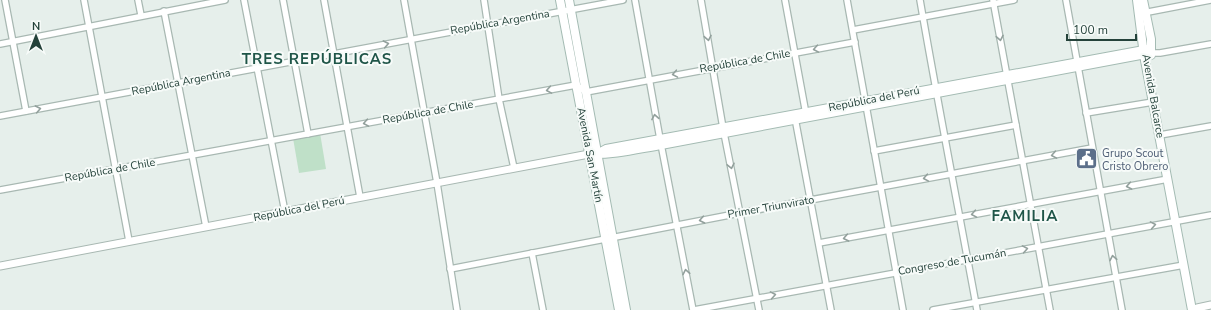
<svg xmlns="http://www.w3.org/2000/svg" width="1211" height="310" viewBox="0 0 1211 310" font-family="'Nunito Sans',sans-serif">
<rect width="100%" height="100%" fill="#e6efeb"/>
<!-- green -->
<polygon fill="#bfe0c8" points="320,133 326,169 299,173 293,138"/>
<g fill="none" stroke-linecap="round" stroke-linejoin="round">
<defs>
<g id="minor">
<polyline points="5,0 26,111"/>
<polyline points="84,0 129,241"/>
<polyline points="138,0 141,15"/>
<polyline points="244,0 285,212"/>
<polyline points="283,0 308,134"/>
<polyline points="324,0 360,197"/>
<polyline points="404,0 437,183 457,310"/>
<polyline points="484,0 499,99 514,168"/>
<polyline points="635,0 660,139 693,310"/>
<polyline points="701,0 723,128 759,310"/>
<polyline points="785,0 806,114"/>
<polyline points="847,0 903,310"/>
<path d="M920,0C938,104 958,207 977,310"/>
<polyline points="993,0 1050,310"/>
<polyline points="1066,0 1122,310"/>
<polyline points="164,11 206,227"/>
<polyline points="1143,13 1211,0"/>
<polyline points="853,30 1014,0"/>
<polyline points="0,44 225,0"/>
<polyline points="1151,53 1160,53 1211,44"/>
<polyline points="1086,113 1153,102"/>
<polyline points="0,116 623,0"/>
<polyline points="795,118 831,310"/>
<polyline points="1160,135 1211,126"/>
<polyline points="874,151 1016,125"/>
<polyline points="0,190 576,85 586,92 855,42"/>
<polyline points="819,243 1168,179"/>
<polyline points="532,253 543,310"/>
<polyline points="450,269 740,213 1092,148"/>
<polyline points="694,310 1211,215"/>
<polyline points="933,310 1184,265"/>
</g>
<g id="tertiary">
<polyline points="0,266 589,154"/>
<polyline points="1197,308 1211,305"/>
</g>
<g id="secondary">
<polyline points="560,0 619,310"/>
<polyline points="569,0 626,310"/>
<polyline points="1137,0 1144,55 1192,310"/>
<polyline points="1143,0 1151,39 1151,55"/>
<path d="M589,154C613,155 637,149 661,145L1151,53L1147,49L1144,50L606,149L597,154"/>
</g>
</defs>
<!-- minor casing -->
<use href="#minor" stroke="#a8b8b2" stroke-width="8"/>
<!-- tertiary casing -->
<use href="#tertiary" stroke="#a8b8b2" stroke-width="9"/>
<!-- secondary casing -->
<use href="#secondary" stroke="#a4bbb3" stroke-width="10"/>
<!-- minor -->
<use href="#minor" stroke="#fff" stroke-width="5.5"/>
<!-- tertiary -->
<use href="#tertiary" stroke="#fff" stroke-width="7"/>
<!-- secondary -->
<use href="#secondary" stroke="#fff" stroke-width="8"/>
</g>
<!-- one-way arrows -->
<defs><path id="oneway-chevron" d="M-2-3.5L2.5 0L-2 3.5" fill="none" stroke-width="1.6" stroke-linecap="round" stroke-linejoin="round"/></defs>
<g stroke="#92a09c">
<use href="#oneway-chevron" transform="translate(708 38) rotate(79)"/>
<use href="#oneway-chevron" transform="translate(1000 38) rotate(79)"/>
<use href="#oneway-chevron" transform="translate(386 44) rotate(-11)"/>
<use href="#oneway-chevron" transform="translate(816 49) rotate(170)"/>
<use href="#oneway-chevron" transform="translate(675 74) rotate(170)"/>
<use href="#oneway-chevron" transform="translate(549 90) rotate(170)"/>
<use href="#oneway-chevron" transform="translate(38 109) rotate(-11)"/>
<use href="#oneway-chevron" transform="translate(655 117) rotate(-100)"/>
<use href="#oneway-chevron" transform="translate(366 123) rotate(170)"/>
<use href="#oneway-chevron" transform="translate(1054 155) rotate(170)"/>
<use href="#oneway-chevron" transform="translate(731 166) rotate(78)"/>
<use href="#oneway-chevron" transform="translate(926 178) rotate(170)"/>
<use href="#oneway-chevron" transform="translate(1129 186) rotate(169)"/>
<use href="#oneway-chevron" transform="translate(974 214) rotate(170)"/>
<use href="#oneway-chevron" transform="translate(702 220) rotate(169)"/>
<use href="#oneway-chevron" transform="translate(1153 225) rotate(-10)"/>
<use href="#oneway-chevron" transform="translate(846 238) rotate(169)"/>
<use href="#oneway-chevron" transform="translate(1025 249) rotate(-10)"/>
<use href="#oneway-chevron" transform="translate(1113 258) rotate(-101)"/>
<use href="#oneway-chevron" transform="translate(686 272) rotate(-101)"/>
<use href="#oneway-chevron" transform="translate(773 295) rotate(-10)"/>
</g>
<!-- icons -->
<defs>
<symbol id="civic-square" viewBox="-11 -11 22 22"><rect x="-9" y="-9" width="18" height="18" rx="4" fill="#5c6f8a" stroke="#f7fbf9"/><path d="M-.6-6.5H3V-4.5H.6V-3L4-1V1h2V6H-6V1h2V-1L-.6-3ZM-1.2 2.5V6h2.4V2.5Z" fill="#fff"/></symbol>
</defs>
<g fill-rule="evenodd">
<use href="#civic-square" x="1074" y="146" width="25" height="25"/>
</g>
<g text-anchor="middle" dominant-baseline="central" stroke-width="4" stroke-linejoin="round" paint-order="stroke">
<!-- street labels -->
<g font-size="11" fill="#24423a" stroke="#f7fbf9">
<text transform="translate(500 22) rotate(-10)">República Argentina</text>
<text transform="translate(745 61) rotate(-10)">República de Chile</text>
<text transform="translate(181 82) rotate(-11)">República Argentina</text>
<text transform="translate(1153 96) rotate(80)">Avenida Balcarce</text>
<text transform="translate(874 99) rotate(-11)">República del Perú</text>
<text transform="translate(428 112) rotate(-10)">República de Chile</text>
<text transform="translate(590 155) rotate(79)">Avenida San Martín</text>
<text transform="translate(110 170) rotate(-10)">República de Chile</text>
<text transform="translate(771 207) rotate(-10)">Primer Triunvirato</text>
<text transform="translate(299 209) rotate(-11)">República del Perú</text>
<text transform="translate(952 262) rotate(-10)">Congreso de Tucumán</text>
</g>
<!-- service labels -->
<g font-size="11" fill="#4e5e75" stroke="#f7fbf9" text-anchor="start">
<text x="1102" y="153">Grupo Scout<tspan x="1102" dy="13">Cristo Obrero</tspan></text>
</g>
<!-- district labels -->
<g font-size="15" font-weight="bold" letter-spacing="1" fill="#1f5548" stroke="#f7fbf9">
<text x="317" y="59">TRES REPÚBLICAS</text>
<text x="1025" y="216">FAMILIA</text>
</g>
</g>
<!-- north arrow -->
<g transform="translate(36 36)" stroke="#f7fbf9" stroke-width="3" paint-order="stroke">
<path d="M0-3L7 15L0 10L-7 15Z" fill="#24423a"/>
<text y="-6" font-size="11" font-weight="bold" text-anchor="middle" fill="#24423a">N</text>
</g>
<!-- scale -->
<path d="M1067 34v6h69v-6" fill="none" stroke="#24423a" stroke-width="2"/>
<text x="1073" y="34" font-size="12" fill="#24423a" stroke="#f7fbf9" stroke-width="3" paint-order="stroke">100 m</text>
</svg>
